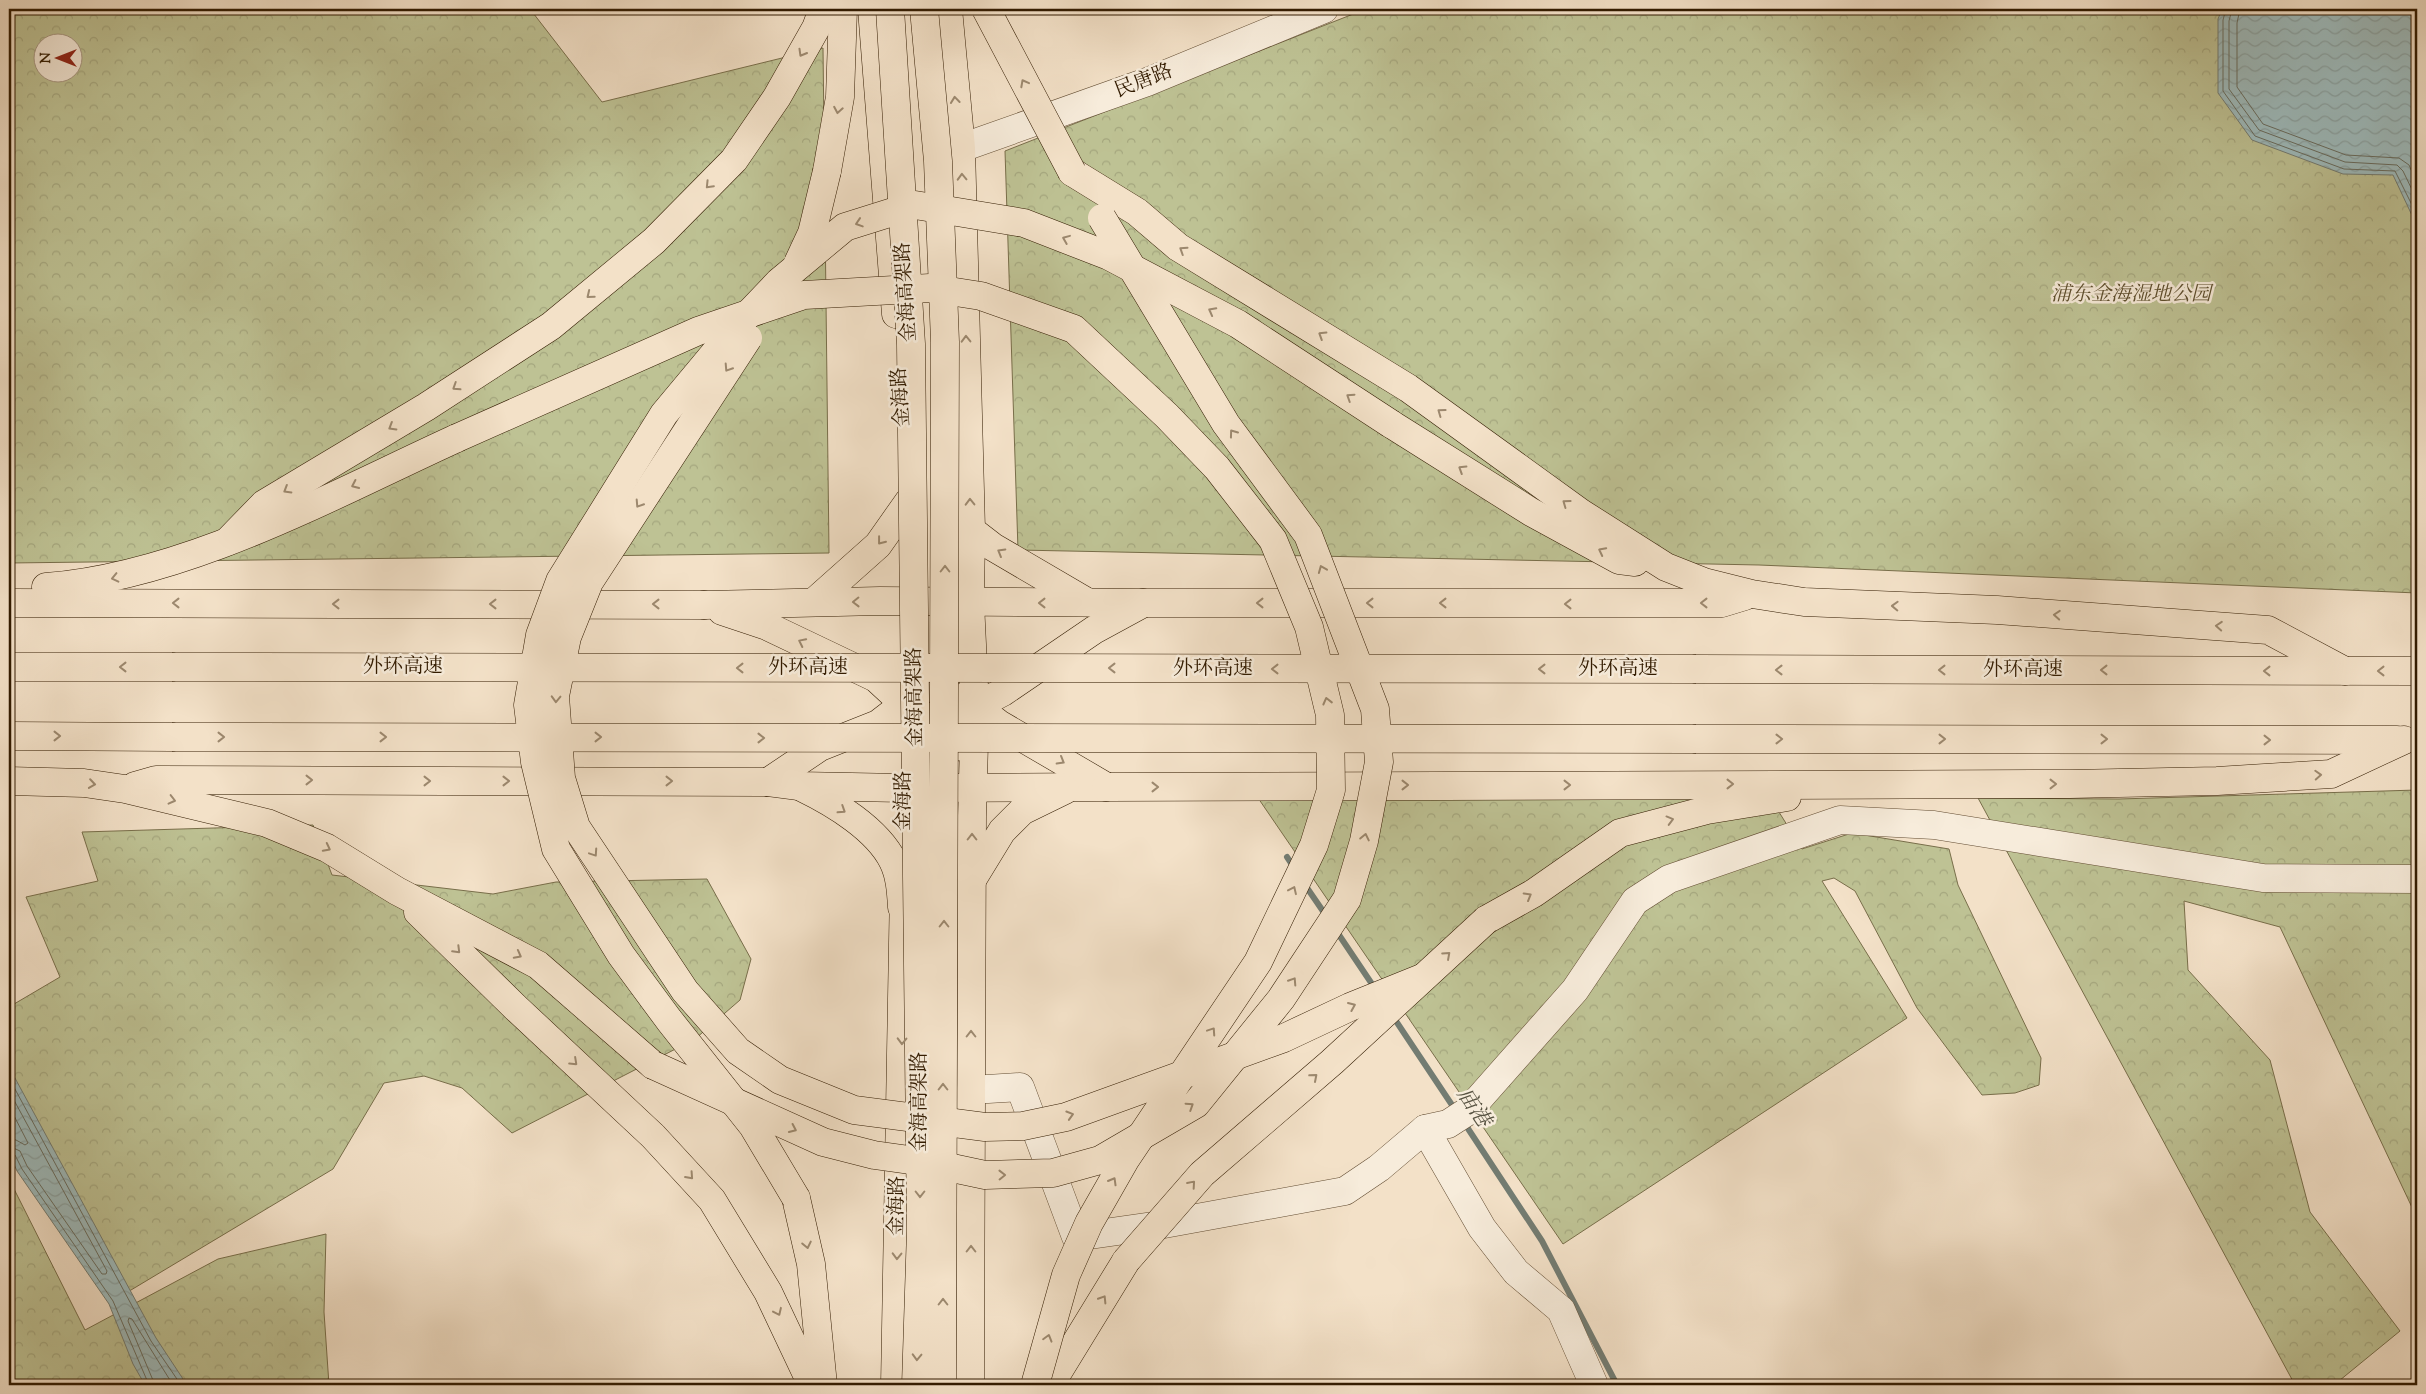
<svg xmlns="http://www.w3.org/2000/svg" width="2426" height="1394" viewBox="0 0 2426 1394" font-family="'Sorts Mill Goudy','Noto Serif SC',serif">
<defs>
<pattern id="forest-crowns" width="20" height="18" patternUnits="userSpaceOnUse" patternTransform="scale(1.25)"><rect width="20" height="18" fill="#bec294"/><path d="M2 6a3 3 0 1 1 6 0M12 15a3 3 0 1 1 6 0" fill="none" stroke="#a4a67e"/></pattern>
<pattern id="water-waves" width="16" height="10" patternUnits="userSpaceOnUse" patternTransform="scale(1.25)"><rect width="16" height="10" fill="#9ebcbe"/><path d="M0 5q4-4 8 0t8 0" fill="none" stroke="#89a1a2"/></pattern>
</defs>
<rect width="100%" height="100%" fill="#f3e1c8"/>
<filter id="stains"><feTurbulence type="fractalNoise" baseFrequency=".004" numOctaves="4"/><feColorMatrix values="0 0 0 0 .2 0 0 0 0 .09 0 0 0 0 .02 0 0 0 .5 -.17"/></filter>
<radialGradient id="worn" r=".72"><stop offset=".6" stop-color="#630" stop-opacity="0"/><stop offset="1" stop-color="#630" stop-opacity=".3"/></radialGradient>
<!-- forest -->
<g fill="url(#forest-crowns)" stroke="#786e4a" fill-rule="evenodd">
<path d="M9,9H530L602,102L823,48L829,553L9,563ZM42,42H72V72H42Z"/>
<polygon points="1366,9 2417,9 2417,593 1759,565 1018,550 1005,151"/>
<polygon points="2417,790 2417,1218 2280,927 2184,901 2188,970 2270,1060 2310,1212 2400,1331 2334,1385 2295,1385 1978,798 2119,799"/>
<polygon points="1256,795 1769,796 1802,849 1852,833 1949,849 1958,885 2041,1058 2039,1085 2015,1093 1982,1095 1917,1008 1855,891 1834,878 1822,881 1907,1018 1563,1244"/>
<polygon points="313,825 332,875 493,894 556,882 707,879 751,959 740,1000 695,1039 512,1133 462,1088 424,1076 384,1083 333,1169 126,1293 9,1075 9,1007 60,977 26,897 98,881 82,832"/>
<polygon points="9,1179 85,1330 218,1259 326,1234 324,1312 329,1385 9,1385"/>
</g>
<!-- water -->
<g fill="url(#water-waves)" stroke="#737c72">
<polygon points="2222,9 2417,9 2417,226 2393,175 2343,174 2252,140 2218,93 2218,19"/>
<polygon points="9,1067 156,1338 187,1385 145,1385 133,1364 109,1304 17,1171 9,1153"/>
</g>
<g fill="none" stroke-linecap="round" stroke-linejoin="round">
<!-- shore -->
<g stroke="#686c5f" stroke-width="1">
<polyline points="2226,9 2223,20 2223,91 2255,136 2344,169 2395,171 2417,215"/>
<polyline points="2232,9 2229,21 2229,89 2259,130 2345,162 2397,165 2403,171 2417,200"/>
<polyline points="2240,9 2237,23 2237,87 2263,124 2346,155 2399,158 2409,165 2417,183"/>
<polyline points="9,1078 151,1341 181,1385"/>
<polyline points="9,1091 107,1271 106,1274 102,1274 27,1166 20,1151 9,1146"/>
<polyline points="9,1106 28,1143 25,1145 16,1140 9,1139"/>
<polyline points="9,1153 15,1155 22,1169 113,1301 149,1385"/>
<polyline points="155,1385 128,1321 129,1318 132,1319 173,1385"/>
</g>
<!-- stream -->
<g stroke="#737c72" stroke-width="6">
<polyline points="1287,857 1295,869"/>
<polyline points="1303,882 1327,917"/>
<polyline points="1335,929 1376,990"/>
<polyline points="1392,1015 1456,1111"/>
<polyline points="1463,1121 1542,1241 1617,1385"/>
</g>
<defs>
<g id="minor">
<polyline points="961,148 1147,82 1324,9"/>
<polyline points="971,1090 1020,1087 1076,1237 1153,1226 1345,1191 1379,1168 1425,1129 1448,1124 1468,1111 1575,990 1635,901 1669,879 1840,820 1934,825 2263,878 2417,879"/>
<polyline points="1425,1129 1482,1228 1516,1272 1561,1310 1594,1385"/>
</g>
<g id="major">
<polyline points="872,9 896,314"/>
<polyline points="948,9 961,148 971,530 970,603 975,707 972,816 970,1385"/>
<polyline points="971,530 993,547 1087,602"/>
<polyline points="814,602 878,545 909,501"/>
<polyline points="704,605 880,601 1143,603"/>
<polyline points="722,611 767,626 876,678 903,703 939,725 956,747"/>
<polyline points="964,697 999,724 1105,786"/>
<polyline points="961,714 1003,692 1094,630 1140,605"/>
<polyline points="768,782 799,786 903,788 1106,787"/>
<polyline points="768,782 820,747 878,724 939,677 956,657"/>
<path d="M803,788C834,803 877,829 893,861C900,875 901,891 902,907"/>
<polyline points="972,880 1002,831 1022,811 1065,790"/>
<polyline points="895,1385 904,888"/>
</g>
<g id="highway">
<polyline points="827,171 840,97 843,9"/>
<polyline points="1072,172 1137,212 1178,247 1408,388 1581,513 1666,567 1704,582 1752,594 1804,602 1997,610 2268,630 2345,671"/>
<polyline points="1391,424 1531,512 1619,560 1635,562"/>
<polyline points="228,541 264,504 426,407 551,326 654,241 734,160 777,97 816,28 823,9"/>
<path d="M46,587C187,576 330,496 457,438"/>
<polyline points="9,603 704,605"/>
<polyline points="1143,603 1722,603 1745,596"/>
<polyline points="9,667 172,667"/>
<polyline points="1696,669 2417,671"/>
<polyline points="9,736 172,737"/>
<polyline points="1696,739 2397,740"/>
<polyline points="9,781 84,783 125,789 267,823 327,848 397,891 538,965 653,1065"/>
<polyline points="135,786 156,780 768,782"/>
<polyline points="1106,787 2070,784 2217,781 2331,774 2404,740"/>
<polyline points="418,912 515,1007 653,1136 712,1200 768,1292 812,1385"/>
<polyline points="1486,920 1534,893 1620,833 1707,810 1787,797"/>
<polyline points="796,1198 811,1264 823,1385"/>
<polyline points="1050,1385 1126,1261"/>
</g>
</defs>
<!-- minor casing -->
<use href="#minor" stroke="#624c32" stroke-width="29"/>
<!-- major casing -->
<use href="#major" stroke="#321b00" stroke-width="29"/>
<!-- highway casing -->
<use href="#highway" stroke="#321b00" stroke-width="29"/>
<!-- minor -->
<use href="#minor" stroke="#f7ecdb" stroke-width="28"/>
<!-- major -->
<use href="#major" stroke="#f3e1c8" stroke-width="28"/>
<!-- highway -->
<use href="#highway" stroke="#f3e1c8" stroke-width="28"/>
<defs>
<g id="highway-bridge">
<polyline points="890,9 911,344 921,1230 916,1385"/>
<polyline points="924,9 938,161 945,342 942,1385"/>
<polyline points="986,9 1072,172"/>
<polyline points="798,263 812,233 827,171"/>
<polyline points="748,338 589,582 567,637 555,696 561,778 576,827 685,991 738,1051 780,1080 854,1110 985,1127 1023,1126 1066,1117 1284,1038 1350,1007 1422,978"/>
<polyline points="457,438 698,331 804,295 930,288 981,296 1074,329 1167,416 1217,468 1273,540 1309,627 1330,715 1331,790 1314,845 1258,962 1125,1160 1089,1223 1066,1275 1035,1385"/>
<polyline points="172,667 1696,669"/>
<polyline points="172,737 1696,739"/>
<polyline points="653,1065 823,1142 874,1155 924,1162 985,1175 1053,1173 1100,1160 1196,1104 1281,999 1347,899 1364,841 1379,762 1375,709 1308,535 1226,424 1102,218"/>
<polyline points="796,1198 753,1126 669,1020 621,955 556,849 535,762 528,705 540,635 560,581 664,414 739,324 779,282 845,227 915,205 1024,223 1109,256 1238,324 1391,424"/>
<polyline points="1126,1261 1202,1174 1332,1062 1486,920"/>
</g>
</defs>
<!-- highway-bridge casing -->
<use href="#highway-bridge" stroke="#321b00" stroke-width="29" stroke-linecap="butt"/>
<!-- highway-bridge -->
<use href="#highway-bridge" stroke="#f3e1c8" stroke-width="28"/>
</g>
<!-- one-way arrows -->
<defs><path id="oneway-chevron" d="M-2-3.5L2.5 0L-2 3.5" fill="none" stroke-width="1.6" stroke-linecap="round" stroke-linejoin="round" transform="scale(1.25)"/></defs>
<g stroke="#9c886e">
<use href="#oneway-chevron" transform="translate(802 53) rotate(120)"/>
<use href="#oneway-chevron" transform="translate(1024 83) rotate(-118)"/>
<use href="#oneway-chevron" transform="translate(955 100) rotate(-96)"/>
<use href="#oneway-chevron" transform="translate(838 110) rotate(100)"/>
<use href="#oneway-chevron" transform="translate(962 177) rotate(-92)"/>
<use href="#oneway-chevron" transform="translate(709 185) rotate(134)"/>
<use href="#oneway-chevron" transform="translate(859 223) rotate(162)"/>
<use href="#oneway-chevron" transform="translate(1066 239) rotate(-158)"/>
<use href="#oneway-chevron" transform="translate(1183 250) rotate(-147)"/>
<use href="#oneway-chevron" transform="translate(590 295) rotate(141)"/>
<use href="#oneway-chevron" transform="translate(1212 311) rotate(-152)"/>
<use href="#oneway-chevron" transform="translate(1322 335) rotate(-148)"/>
<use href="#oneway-chevron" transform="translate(966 339) rotate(-91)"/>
<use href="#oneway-chevron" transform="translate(728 368) rotate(123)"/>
<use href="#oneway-chevron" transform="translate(456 387) rotate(147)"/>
<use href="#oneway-chevron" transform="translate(1350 397) rotate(-147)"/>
<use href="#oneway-chevron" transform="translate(1441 412) rotate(-144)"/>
<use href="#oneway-chevron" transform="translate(392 427) rotate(149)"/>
<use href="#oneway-chevron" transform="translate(1233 433) rotate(-126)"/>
<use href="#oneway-chevron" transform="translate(1462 469) rotate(-148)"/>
<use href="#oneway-chevron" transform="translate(355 485) rotate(155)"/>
<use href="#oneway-chevron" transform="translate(287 490) rotate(149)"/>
<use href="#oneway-chevron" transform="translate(970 502) rotate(-91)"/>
<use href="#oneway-chevron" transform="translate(1566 503) rotate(-144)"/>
<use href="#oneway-chevron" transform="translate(639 504) rotate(123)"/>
<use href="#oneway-chevron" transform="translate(881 541) rotate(128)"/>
<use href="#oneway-chevron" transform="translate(1602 551) rotate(-153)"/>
<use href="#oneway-chevron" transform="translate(1001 552) rotate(-150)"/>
<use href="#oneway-chevron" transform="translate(945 569) rotate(-90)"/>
<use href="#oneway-chevron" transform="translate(1322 569) rotate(-112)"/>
<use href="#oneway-chevron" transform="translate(115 578) rotate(167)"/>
<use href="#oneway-chevron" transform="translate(856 602) rotate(179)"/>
<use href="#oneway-chevron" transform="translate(176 603) rotate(-180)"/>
<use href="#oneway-chevron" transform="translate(1042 603) rotate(180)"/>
<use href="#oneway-chevron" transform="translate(1260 603) rotate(-180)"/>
<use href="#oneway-chevron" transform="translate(1370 603) rotate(-180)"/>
<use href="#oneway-chevron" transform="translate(1443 603) rotate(180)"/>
<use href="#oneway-chevron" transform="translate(1704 603) rotate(180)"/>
<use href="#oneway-chevron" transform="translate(336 604) rotate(-180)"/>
<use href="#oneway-chevron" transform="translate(493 604) rotate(-180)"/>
<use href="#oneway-chevron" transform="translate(656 604) rotate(-180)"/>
<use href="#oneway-chevron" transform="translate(1568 604) rotate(-180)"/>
<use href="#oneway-chevron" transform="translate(1895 606) rotate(-178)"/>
<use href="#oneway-chevron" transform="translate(2057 615) rotate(-176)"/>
<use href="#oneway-chevron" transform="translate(2219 626) rotate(-176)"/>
<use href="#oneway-chevron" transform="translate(802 642) rotate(-154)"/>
<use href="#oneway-chevron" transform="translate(123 667) rotate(-180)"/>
<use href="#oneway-chevron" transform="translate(740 668) rotate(-180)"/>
<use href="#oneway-chevron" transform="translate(1112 668) rotate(-180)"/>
<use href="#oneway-chevron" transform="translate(1275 669) rotate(-180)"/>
<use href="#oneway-chevron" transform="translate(1542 669) rotate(-180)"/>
<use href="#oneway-chevron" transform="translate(1779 670) rotate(-180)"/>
<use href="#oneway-chevron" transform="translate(1942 670) rotate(-180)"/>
<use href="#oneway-chevron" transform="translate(2104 670) rotate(-180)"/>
<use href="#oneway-chevron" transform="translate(2267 671) rotate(-180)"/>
<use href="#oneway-chevron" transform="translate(2381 671) rotate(-180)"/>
<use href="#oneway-chevron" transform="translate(556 699) rotate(92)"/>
<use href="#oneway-chevron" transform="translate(1327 701) rotate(-104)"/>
<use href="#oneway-chevron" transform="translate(57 736)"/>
<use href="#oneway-chevron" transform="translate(221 737)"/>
<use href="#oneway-chevron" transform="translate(383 737)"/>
<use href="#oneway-chevron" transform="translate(598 737)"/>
<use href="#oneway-chevron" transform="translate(761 738)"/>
<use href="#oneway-chevron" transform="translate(1779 739)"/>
<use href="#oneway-chevron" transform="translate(1942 739)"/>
<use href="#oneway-chevron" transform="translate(2104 739)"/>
<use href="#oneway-chevron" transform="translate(2267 740)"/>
<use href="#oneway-chevron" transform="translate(1061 761) rotate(30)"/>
<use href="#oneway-chevron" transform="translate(2318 775) rotate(-3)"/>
<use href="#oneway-chevron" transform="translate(309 780)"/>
<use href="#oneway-chevron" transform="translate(427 781)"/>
<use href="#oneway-chevron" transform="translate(506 781)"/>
<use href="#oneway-chevron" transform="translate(669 781)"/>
<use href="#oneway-chevron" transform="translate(92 784) rotate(8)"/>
<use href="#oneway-chevron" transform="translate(1730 784)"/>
<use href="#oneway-chevron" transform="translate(2053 784)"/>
<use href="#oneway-chevron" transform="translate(1405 785)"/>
<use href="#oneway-chevron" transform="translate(1567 785)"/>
<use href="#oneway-chevron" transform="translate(1155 787)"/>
<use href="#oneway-chevron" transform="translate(172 800) rotate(14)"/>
<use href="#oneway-chevron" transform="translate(842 810) rotate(33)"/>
<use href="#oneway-chevron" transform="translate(1670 820) rotate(-15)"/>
<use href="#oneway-chevron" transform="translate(972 837) rotate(-90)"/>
<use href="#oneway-chevron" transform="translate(1365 837) rotate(-78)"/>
<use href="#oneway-chevron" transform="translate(327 848) rotate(27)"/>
<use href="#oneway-chevron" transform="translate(594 853) rotate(56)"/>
<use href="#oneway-chevron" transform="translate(1293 890) rotate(-65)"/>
<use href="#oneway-chevron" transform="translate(1528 896) rotate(-30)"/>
<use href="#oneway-chevron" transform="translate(944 924) rotate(-90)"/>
<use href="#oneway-chevron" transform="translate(457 950) rotate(45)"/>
<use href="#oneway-chevron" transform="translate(518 955) rotate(28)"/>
<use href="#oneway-chevron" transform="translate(1447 955) rotate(-42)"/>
<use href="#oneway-chevron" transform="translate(1293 981) rotate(-57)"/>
<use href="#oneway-chevron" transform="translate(1352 1006) rotate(-23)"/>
<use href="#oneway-chevron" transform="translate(1212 1031) rotate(-56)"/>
<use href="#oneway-chevron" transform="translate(971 1034) rotate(-90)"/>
<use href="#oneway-chevron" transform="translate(902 1041) rotate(91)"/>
<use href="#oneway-chevron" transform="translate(574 1062) rotate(43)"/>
<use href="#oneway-chevron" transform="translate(1314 1077) rotate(-41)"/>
<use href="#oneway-chevron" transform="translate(943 1087) rotate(-90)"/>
<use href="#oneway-chevron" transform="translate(1190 1106) rotate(-33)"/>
<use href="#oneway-chevron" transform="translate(1070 1115) rotate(-17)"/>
<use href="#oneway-chevron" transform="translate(793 1129) rotate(25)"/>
<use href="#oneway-chevron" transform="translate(1002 1175) rotate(-1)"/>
<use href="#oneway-chevron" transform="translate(690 1176) rotate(48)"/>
<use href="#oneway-chevron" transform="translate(1113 1181) rotate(-60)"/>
<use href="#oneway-chevron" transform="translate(1192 1184) rotate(-49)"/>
<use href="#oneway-chevron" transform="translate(920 1194) rotate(90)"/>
<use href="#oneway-chevron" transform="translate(807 1245) rotate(78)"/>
<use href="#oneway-chevron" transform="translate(971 1249) rotate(-90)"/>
<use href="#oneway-chevron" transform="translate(897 1256) rotate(91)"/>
<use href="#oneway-chevron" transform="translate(1103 1299) rotate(-58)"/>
<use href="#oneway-chevron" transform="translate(943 1302) rotate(-90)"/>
<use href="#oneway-chevron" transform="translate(778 1312) rotate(65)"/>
<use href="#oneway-chevron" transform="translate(1048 1338) rotate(-74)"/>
<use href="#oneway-chevron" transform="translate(917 1357) rotate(92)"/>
</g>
<g text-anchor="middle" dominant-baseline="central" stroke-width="5" stroke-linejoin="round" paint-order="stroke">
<!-- street labels -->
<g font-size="20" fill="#321b00" stroke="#f7ecdb">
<text transform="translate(1144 82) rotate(-21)">民唐路</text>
<text transform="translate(907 292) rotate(-94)">金海高架路</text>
<text transform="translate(902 397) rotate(-94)">金海路</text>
<text x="403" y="667">外环高速</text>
<text x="808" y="668">外环高速</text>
<text x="1213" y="669">外环高速</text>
<text x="1618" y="669">外环高速</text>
<text x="2023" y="670">外环高速</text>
<text transform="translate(916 697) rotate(-91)">金海高架路</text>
<text transform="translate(904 801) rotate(-90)">金海路</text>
<text transform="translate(920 1102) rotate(-90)">金海高架路</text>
<text transform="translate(898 1206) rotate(-89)">金海路</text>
</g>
<!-- park labels -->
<g font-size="20" font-style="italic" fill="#5c4d2c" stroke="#f7ecdb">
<text x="2131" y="295">浦东金海湿地公园</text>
</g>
<!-- water labels -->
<g font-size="21" font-style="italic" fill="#585342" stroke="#f7ecdb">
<text transform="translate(1473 1108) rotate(56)">庙港</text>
</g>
</g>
<!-- margin -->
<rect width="2426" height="1394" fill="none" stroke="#f3e1c8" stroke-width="30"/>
<rect x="10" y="10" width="2406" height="1374" fill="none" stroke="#321b00" stroke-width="2.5"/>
<rect x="15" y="15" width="2396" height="1364" fill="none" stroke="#321b00"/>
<!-- north arrow -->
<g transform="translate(58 58) rotate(270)"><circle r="24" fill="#f7ecdb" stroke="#a89883"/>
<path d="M0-4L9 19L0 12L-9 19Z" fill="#8f2418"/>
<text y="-8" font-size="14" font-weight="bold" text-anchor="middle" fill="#321b00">N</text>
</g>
<rect width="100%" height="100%" filter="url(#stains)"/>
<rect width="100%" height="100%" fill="url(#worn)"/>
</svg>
